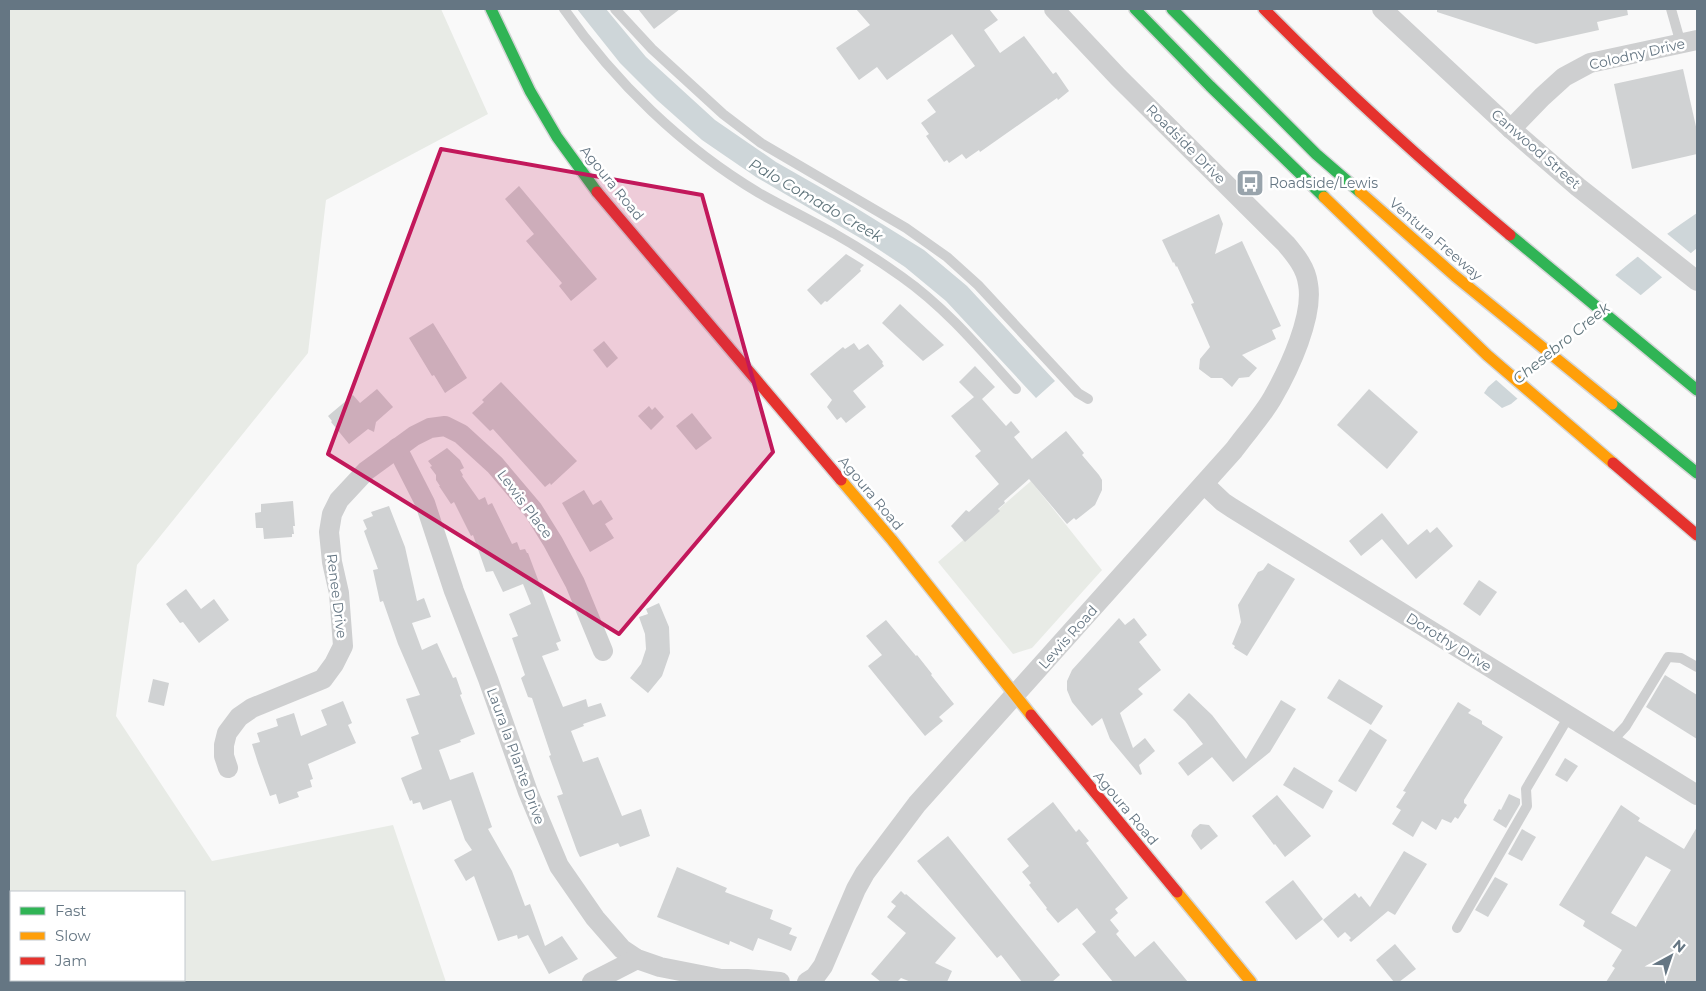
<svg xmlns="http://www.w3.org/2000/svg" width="1706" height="991" viewBox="0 0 1706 991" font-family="Montserrat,sans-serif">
<rect width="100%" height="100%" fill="#f9f9f9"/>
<!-- green -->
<g fill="#e8ebe6" fill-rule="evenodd">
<path d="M9,9H441L488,114L326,200L308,353L137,565L116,716L212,861L393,825L446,982H9ZM184,892V980H11V892Z"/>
<polygon points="1031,481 1102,570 1032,648 1013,654 938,562"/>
</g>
<!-- water -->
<g fill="#ced6d9">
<polygon points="577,9 606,9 646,57 715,120 776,162 853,206 924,250 967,286 1055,381 1036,398 946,301 905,267 872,245 756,177 702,140 657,100 620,63"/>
<path d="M1697,213V248L1511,404L1502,408L1484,393L1488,387C1556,328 1622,263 1697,213Z"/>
</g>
<!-- pier -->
<g fill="#f9f9f9">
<polygon points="1665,232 1693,255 1664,279 1637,256"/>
<polygon points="1614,274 1643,297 1519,400 1494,378"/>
</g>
<!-- building -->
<g fill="#d0d2d3" fill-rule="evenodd">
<polygon points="638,9 680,9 654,29"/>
<polygon points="856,9 989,9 998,20 984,30 1000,53 1024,36 1053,74 1056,72 1069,91 1058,100 1057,98 980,152 979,150 966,159 962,154 949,163 947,160 944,162 926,136 929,134 921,123 936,112 927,100 975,66 952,34 887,80 877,67 859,80 836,48 870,25"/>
<polygon points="1437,9 1627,9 1628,15 1597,22 1599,30 1536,44 1437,12"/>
<polygon points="1683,69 1697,131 1697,154 1632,169 1614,84"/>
<polygon points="519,186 597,279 571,301 559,286 562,283 526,241 534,234 505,199"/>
<polygon points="1219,214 1223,224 1215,254 1242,241 1281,326 1272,330 1276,339 1242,355 1257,368 1249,377 1239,378 1232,387 1222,378 1211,378 1199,369 1200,359 1210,347 1191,304 1194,303 1177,266 1176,267 1174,262 1173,263 1162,240"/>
<polygon points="846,254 864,265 860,269 861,271 827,302 825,301 821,305 807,290"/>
<polygon points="900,304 944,345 923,361 882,323"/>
<polygon points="433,323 467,378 445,393 434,375 432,376 409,338"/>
<polygon points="604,341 618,358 607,368 593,350"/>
<polygon points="854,343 859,350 868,344 883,362 882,363 884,366 853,391 866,407 846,423 841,417 837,420 827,407 832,400 810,374 843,347 845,349"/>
<polygon points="975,366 995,387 982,399 1006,426 1011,421 1020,432 1014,437 1032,459 1066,431 1084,453 1082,455 1099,475 1102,480 1102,490 1095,505 1076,520 1074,518 1067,524 1029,479 1004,501 1005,503 998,509 1000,511 965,542 951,526 966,510 969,512 999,484 975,456 981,451 951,416 974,397 959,382"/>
<polygon points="501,382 577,461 551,485 550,483 545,487 493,429 490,431 472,413 484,402 482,400"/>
<polygon points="377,389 393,407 376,422 374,432 368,429 349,444 331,422 332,421 328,416 353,395 360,403"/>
<polygon points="1369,389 1418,432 1387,469 1337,425"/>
<polygon points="649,406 652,410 655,407 664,417 651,430 638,416"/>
<polygon points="692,413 712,438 696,450 676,426"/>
<polygon points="447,448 460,460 464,468 460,470 463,475 462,476 479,500 485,497 488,505 492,503 512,544 517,542 520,550 525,549 527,553 528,553 561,641 556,643 559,650 542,656 563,707 586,699 588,707 601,703 606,716 583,724 584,726 571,731 583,762 598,757 622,816 641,809 650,836 620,847 618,843 580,857 577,851 557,796 563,794 549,756 551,755 532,698 528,697 521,678 525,675 512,638 518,636 509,614 531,604 523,584 503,592 493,571 486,572 473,535 471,536 454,502 451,504 439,486 440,486 436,480 436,475 430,467 432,466 428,461"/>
<polygon points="584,490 593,505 601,500 613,519 605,524 614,538 590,552 562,503"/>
<polygon points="293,501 295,526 293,526 294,534 292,534 292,537 264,539 263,528 256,528 255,513 261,512 261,504"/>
<polygon points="389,506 405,547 417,601 424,598 431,617 412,623 422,650 437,643 453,678 456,677 462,694 460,695 475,734 460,740 461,742 439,750 450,780 473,772 492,827 488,829 512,871 525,906 530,904 545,946 562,936 578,959 549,974 528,935 518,939 517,935 498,941 474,876 466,881 454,860 472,850 465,840 451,800 423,810 420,802 413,804 412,800 410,801 401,778 422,769 411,737 419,734 406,699 420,695 398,644 383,601 380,602 373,570 378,569 364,531 367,529 363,520 373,516 371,512"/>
<polygon points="1382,513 1408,545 1427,529 1430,533 1437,527 1453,546 1416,579 1382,539 1361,556 1349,541"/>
<polygon points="1268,563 1295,579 1247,656 1234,648 1235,646 1232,644 1241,622 1238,605 1258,572 1263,570"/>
<polygon points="1479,580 1497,592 1480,616 1463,604"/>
<polygon points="186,589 201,609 214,599 229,620 199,643 183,622 180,623 166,604"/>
<polygon points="659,603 669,627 670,653 662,676 648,693 630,678 641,664 646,649 645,634 639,617 648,614 646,609"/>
<polygon points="1119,618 1125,625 1134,618 1147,635 1139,642 1161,670 1138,689 1143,694 1120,713 1133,748 1145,738 1155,751 1139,765 1142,774 1140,775 1110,739 1102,718 1092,726 1072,702 1067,690 1067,681 1072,670"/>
<polygon points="886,620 916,656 917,655 932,674 931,675 954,704 939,717 943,721 925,736 868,666 882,655 866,636"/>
<polygon points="1665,675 1697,695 1697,739 1646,707"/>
<polygon points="153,679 169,683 164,706 148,702"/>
<polygon points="1339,679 1383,706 1371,725 1327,698"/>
<polygon points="1189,693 1212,715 1246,759 1281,700 1296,709 1270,752 1233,782 1212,757 1188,776 1178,763 1203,744 1185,721 1173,710"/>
<polygon points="343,701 352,723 348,725 356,743 308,764 313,779 310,780 312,787 297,792 299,797 279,804 276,794 270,796 258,763 252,744 260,742 257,733 278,726 276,719 294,713 301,736 327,725 321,710"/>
<polygon points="1458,702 1471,710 1468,713 1482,721 1482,724 1503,737 1464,800 1464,803 1467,805 1458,819 1455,817 1451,823 1442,819 1436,830 1422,821 1413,837 1392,824 1401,810 1396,807 1406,792 1403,791"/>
<polygon points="1370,729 1387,740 1356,792 1338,781"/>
<polygon points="1565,758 1578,766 1567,782 1555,775"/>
<polygon points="1294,767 1333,791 1323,809 1283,785"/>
<polygon points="1509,794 1520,799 1520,804 1506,828 1493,820 1499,809 1501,810"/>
<polygon points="1277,795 1311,836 1285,857 1275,844 1274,845 1252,816"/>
<polygon points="1053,802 1076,832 1079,829 1089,841 1086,843 1128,898 1115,909 1118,913 1110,920 1119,931 1116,934 1135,957 1154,941 1188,982 1113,982 1082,944 1096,932 1077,908 1058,923 1046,909 1047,908 1029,885 1031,883 1022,872 1029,866 1007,839"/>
<path d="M1621,805L1640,818L1638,821L1684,849L1697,827V982H1606L1615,968L1612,966L1622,950L1583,926L1585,921L1559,905ZM1646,856L1671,870L1636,927L1611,913Z"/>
<polygon points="1200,824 1209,825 1218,836 1201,850 1191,836 1193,830"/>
<polygon points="1522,829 1536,837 1522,861 1508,854"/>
<polygon points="948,836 1060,975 1052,982 1022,982 1001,955 997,958 917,861"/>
<polygon points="1404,851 1427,864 1395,915 1388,911 1351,942 1349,940 1351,938 1345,932 1338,938 1323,920 1355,893 1359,898 1361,896 1370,907"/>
<polygon points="677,867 727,888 725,892 773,910 770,919 792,928 789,934 797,937 791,951 758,938 753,951 730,941 729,945 657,917"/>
<polygon points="1495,877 1508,884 1488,917 1475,910"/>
<polygon points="1293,880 1323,919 1296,940 1265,902"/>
<polygon points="901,891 905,895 906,894 956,938 935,963 952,971 947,982 911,982 901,978 897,982 881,982 871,974 906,933 887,917 896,906 891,902"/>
<polygon points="1395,944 1416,969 1399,982 1394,982 1376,960"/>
</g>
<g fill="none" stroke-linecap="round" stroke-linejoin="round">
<defs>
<g id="fast">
<polyline points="491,9 530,91 557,137 597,192"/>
<polyline points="1135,9 1210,86 1324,197"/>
<polyline points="1172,9 1316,154 1360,192"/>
<polyline points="1510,235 1697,390"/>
<polyline points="1612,404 1697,473"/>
</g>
<g id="slow">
<polyline points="1360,192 1455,276 1612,404"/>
<polyline points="1324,197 1487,355 1613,463"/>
<polyline points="841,480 892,540 1031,715"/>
<polyline points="1177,892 1251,982"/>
</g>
<g id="jam">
<path d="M1264,9C1342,88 1425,164 1510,235"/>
<polyline points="597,192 841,480"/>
<polyline points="1613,463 1697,535"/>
<polyline points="1031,715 1177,892"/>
</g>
</defs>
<!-- fast casing -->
<use href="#fast" stroke="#d5d6d7" stroke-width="14"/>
<!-- slow casing -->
<use href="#slow" stroke="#d5d6d7" stroke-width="14"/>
<!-- jam casing -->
<use href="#jam" stroke="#d5d6d7" stroke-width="14"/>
<!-- lane -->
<g stroke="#cecfd0" stroke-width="10">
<path d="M564,9C615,82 682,147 759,193C784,207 810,220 835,234C858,247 881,262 902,277C946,308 980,349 1016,389"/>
<polyline points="615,9 652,49 723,114 761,143 906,228 947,257 978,285 1078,393 1088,399"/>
<polyline points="1671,9 1681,44"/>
<polyline points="1611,742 1626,726 1668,657 1681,658 1697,667"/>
<polyline points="1457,928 1527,806 1526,789 1569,716"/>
</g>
<!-- street -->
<g stroke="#cecfd0" stroke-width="20">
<polyline points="1382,9 1511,129 1578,187 1697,281"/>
<polyline points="1511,129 1542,97 1564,77 1590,63 1697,40"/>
<polyline points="397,448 425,503 454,591 488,679 528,792 559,866 595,918 622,949 637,959 660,967 721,979 747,979 780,982"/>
<polyline points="1204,484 1223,502 1232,508 1697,795"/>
<polyline points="228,768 224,756 224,745 227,733 239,717 252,708 323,679 334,664 343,646 339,593 332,562 329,532 332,514 339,500 366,471 414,436 430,428 445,426 461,434 495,465 533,510 553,542 575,583 603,651"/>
<polyline points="592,982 637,959"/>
<path d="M807,982L815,977L823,966L856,889L865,873L917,804L1234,450C1247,432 1263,415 1273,397C1289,369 1314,316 1308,284C1306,268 1296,256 1286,244L1118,77L1054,9"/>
</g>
<!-- fast -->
<use href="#fast" stroke="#30b455" stroke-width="11"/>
<!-- slow -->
<use href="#slow" stroke="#ff9f0a" stroke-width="11"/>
<!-- jam -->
<use href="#jam" stroke="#e5322d" stroke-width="11"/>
</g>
<!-- marked area -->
<path fill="#c2185b" fill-opacity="0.2" stroke="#c2185b" stroke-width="4" stroke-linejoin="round" d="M441,149L702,195L773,452L619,634L328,454Z"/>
<!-- icons -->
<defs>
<symbol id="bus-square" viewBox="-11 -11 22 22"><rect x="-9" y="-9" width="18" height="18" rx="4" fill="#99a4ac" stroke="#fff"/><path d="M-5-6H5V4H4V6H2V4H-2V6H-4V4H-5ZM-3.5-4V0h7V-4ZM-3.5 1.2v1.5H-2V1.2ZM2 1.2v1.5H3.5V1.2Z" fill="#fff"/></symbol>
</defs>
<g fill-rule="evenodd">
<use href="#bus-square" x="1234" y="167" width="32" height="32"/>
</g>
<g text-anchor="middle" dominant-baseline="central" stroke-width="5" stroke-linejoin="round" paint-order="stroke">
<!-- street labels -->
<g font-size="14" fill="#657683" stroke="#fff">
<text transform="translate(1637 54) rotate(-13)">Colodny Drive</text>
<text transform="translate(1186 144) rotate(45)">Roadside Drive</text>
<text transform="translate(1536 149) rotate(41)">Canwood Street</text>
<text transform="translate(612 183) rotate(51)">Agoura Road</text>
<text transform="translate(1436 239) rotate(41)">Ventura Freeway</text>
<text transform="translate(871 493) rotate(50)">Agoura Road</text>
<text transform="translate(525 504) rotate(53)">Lewis Place</text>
<text transform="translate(337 596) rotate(83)">Renee Drive</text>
<text transform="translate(1068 637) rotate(-48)">Lewis Road</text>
<text transform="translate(1449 642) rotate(32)">Dorothy Drive</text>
<text transform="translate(516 756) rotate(70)">Laura la Plante Drive</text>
<text transform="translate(1126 808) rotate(50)">Agoura Road</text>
</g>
<!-- poi labels -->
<g font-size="14" fill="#657683" stroke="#fff" text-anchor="start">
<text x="1269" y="183">Roadside/Lewis</text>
</g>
<!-- water labels -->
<g font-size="15" font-style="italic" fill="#60757c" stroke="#fff">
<text transform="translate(816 200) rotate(30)">Palo Comado Creek</text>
<text transform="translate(1561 343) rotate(-39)">Chesebro Creek</text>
</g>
</g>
<!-- border -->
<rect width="1706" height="991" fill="none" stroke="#657683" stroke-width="20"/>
<!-- legend -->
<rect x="10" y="891" width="175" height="90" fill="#ffffff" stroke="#c1c8cd"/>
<rect x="20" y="907" width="25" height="8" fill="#30b455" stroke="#c1c8cd"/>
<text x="55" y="916" font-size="15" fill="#657683">Fast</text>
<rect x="20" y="932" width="25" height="8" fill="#ff9f0a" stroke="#c1c8cd"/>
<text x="55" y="941" font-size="15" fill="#657683">Slow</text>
<rect x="20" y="957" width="25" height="8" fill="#e5322d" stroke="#c1c8cd"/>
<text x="55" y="966" font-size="15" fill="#657683">Jam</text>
<!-- north arrow -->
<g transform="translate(1671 956) rotate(40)" stroke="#ffffff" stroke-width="4" paint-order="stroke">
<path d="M0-4L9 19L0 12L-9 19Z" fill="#657683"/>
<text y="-8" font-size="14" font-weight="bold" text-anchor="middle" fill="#657683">N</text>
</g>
</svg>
